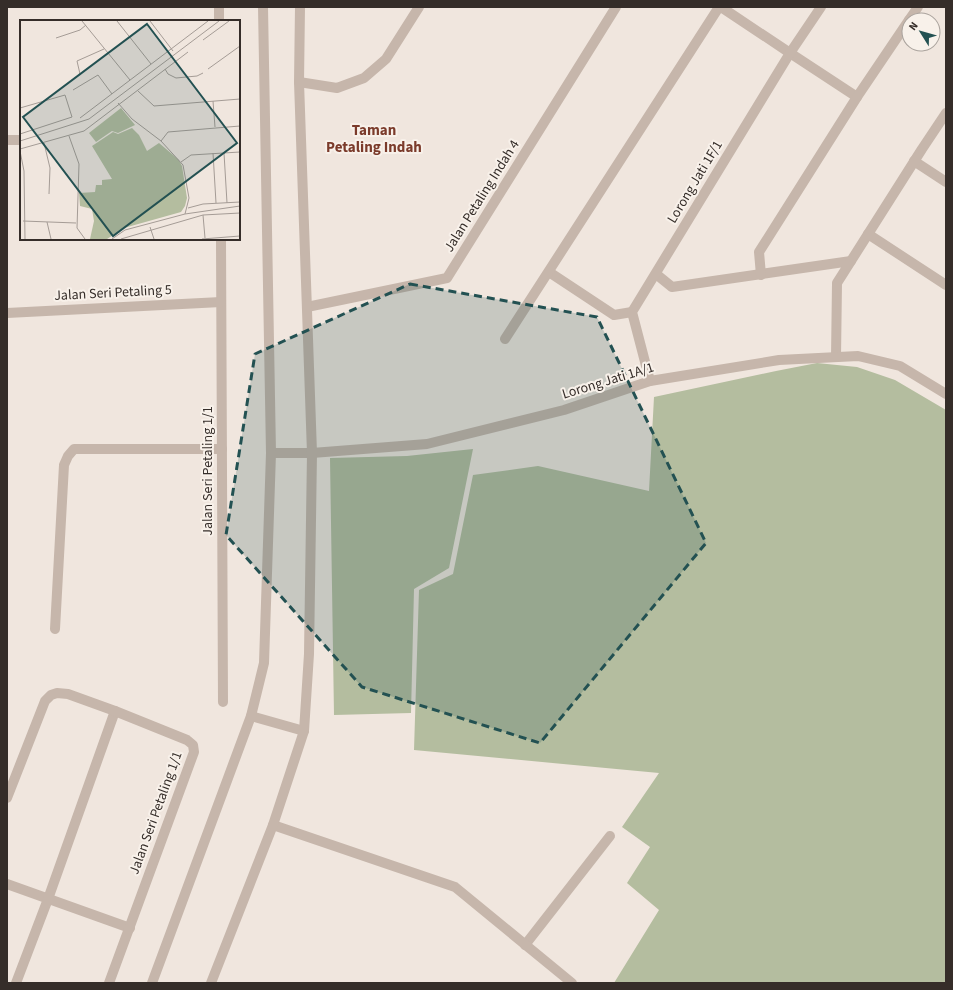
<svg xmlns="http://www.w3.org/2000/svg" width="953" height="990" viewBox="0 0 953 990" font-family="'Source Sans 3',sans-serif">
<rect width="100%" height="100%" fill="#f0e6de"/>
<!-- green -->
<g fill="#b4bd9f">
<polygon points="817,363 857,367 895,380 946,410 946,983 614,983 659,910 627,883 650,847 622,827 659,773 414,750 419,590 453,574 473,475 538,466 649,491 654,397 776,371"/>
<polygon points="473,449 449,568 414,589 411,713 334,715 330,458 407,456"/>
</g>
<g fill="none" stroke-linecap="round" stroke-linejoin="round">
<!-- service -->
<g stroke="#c6b6ab" stroke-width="10">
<polyline points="909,20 918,7"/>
<polyline points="790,53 857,97"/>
<polyline points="868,234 946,285"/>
<polyline points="549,272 614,315 632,312"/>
<polyline points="656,274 672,287 851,261"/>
<polyline points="761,275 759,252 857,97 909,20"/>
<polyline points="505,339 719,7"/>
<polyline points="7,884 130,928"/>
<polyline points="525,945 610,836"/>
<polyline points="16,983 48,899 115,711"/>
</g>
<!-- minor -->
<g stroke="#c6b6ab" stroke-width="10">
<polyline points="219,7 219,21"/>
<polyline points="721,7 790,53"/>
<polyline points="299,82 337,88 364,78 386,59 419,7"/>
<polyline points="7,140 21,140"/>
<polyline points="914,161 946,182"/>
<polyline points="221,239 223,702"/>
<polyline points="307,307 447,278 616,7"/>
<polyline points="7,313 221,302"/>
<polyline points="836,357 837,283 922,149 946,113"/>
<polyline points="650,381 632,312 790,53 821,7"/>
<polyline points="271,453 312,453 427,444 564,410 650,381 779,360 858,356 900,366 946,394"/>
<polyline points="55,629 64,465 68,456 74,449 222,449"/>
<polyline points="251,716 304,731"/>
<polyline points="7,798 45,701 51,695 57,693 68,694 115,711 187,740 193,745 194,752 109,983"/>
<polyline points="273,825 455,887 572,983"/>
<polyline points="211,983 273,825 304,731 309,654 312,453 299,82 300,7"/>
</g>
<!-- tertiary -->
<polyline stroke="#c6b6ab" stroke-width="10" points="152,983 251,716 264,663 271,453 263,7"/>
</g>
<!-- marked area -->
<path fill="#235152" fill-opacity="0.2" stroke="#235152" stroke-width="3" stroke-dasharray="8 5" stroke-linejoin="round" d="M410,284L597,317L706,543L540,743L362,687L226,535L255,354Z"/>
<g text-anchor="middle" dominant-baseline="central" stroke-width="4" stroke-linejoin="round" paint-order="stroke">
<!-- street labels -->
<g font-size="14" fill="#352d29" stroke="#f8f1ea">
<text transform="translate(695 182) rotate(-59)">Lorong Jati 1F/1</text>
<text transform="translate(482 196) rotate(-58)">Jalan Petaling Indah 4</text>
<text transform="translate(113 293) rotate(-3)">Jalan Seri Petaling 5</text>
<text transform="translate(608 381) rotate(-17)">Lorong Jati 1A/1</text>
<text transform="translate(208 471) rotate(-90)">Jalan Seri Petaling 1/1</text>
<text transform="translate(156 813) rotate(-70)">Jalan Seri Petaling 1/1</text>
</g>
<!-- neighbourhood labels -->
<g font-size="15" font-weight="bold" fill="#7b3b2b" stroke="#f8f1ea">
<text x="374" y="130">Taman<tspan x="374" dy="17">Petaling Indah</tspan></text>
</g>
</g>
<!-- overview -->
<g transform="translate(20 20)">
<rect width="220" height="220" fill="#f0e6de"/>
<path d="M101,88L115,105L98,113L92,111L76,122L69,113ZM112,108L119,115L127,131L139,123L159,140L162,146L167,178L165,186L161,192L104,208L87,219H70L74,201L72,189L60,186L59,173L75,172L76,165H82V160L92,159L72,126L93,112L98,114Z" fill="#b4bd9f"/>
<path fill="none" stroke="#a59c96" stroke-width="1" d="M62,1L110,60M97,1L131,44M130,1L153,31M36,18L60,10L66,5M183,20L209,1M145,49L148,54L156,58L177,56L183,53M188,49L220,26M60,54L57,41L84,29M53,70L78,55L92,74M118,71L134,86L220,79M193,81L195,107M98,83L112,99L141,121L163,145L169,178L165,194M0,88L45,75L52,97L0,114M60,98L188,1M49,116L59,144L57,208L65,219M0,121L69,99L199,1M141,121L148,112L220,106M24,123L30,148L29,174M0,129L64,111L168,32M0,131L4,151L5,219M193,133L196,183M204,133L207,183M161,142L171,135L220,132M168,188L183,184L220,182M183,195L185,218M3,201L56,203M27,202L31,219M130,207L134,219M92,219L105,210L165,194L220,186M101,219L183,195L220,193M182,219L220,216"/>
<path fill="#235152" fill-opacity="0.15" stroke="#235152" stroke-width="2" d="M127,4L217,123L93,216L3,97Z"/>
<rect width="220" height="220" fill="none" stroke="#352d29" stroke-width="2"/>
</g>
<!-- border -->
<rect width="953" height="990" fill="none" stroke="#352d29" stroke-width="16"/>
<!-- north arrow -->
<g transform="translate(921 32) rotate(307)"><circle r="19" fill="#f8f1ea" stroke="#aaa39d"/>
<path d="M0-3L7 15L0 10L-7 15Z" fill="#235152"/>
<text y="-6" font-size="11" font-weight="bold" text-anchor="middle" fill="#352d29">N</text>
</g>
</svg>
